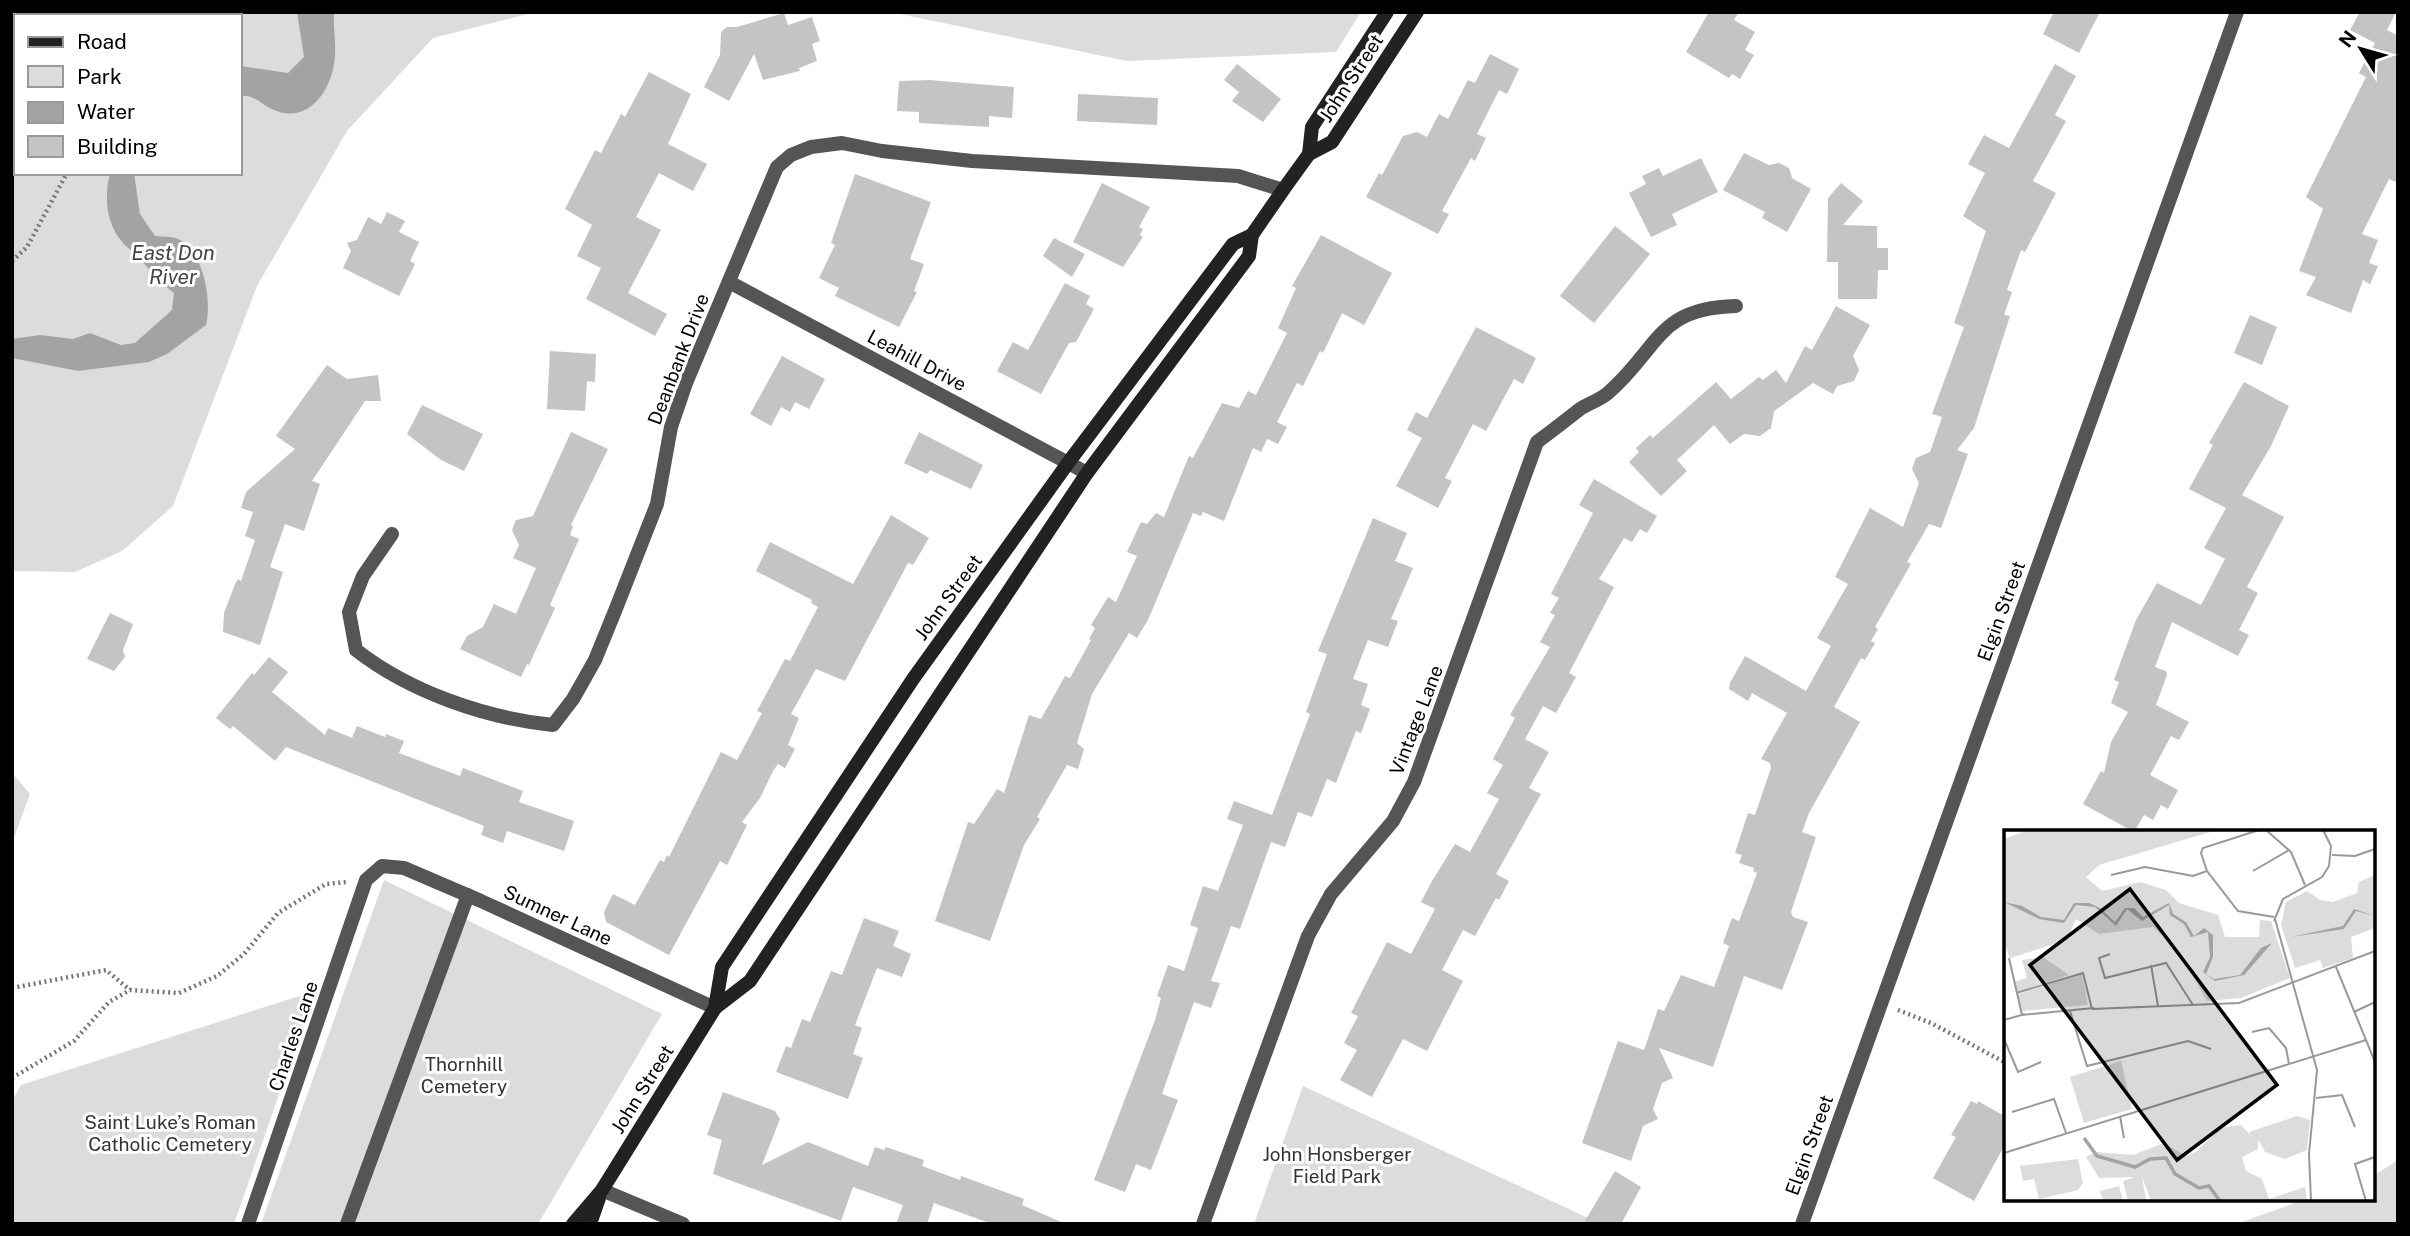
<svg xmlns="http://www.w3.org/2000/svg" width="2410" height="1236" viewBox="0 0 2410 1236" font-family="'Public Sans',sans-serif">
<rect width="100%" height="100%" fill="#fff"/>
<!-- green -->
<g fill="#dcdcdc" fill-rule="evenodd">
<path d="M12,12H536L433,38L347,131L257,286L173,506L122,551L75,572L12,571ZM16,16H240V173H16Z"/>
<polygon points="890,12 1361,12 1336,52 1127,61"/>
<polygon points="12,773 30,794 12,843"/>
<polygon points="384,880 662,1014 538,1224 261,1224"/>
<polygon points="315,991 234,1224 12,1224 12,1101 21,1085"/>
<polygon points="1303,1086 1601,1224 1254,1224"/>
<polygon points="2398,1160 2398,1224 2236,1224 2306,1199 2373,1199 2373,1176"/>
</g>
<!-- water -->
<g fill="#a3a3a3">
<path d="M297,12H334C333,27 336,41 335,56C333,89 309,125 274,110C261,105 255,94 240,96V66L288,73L304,57Z"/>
<path d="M110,173H134L140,214L155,236C162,237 172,236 178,239C204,251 212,301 206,325L167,354L149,362L78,371L12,358V339L40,335L73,339L90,333L121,345L135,343L172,310L174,293C161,283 152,274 143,262C137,254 128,249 122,242C106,223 104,197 110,173Z"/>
</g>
<!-- building -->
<g fill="#c4c4c4">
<polygon points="1709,12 1739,12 1734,20 1755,32 1745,50 1754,55 1740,79 1732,74 1729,78 1686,52"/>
<polygon points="2054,12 2100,12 2079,53 2043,34"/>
<polygon points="2360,12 2396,12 2387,30 2398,36 2398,183 2389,179 2362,234 2378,240 2369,263 2378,266 2370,284 2363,280 2351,313 2306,295 2316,277 2299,271 2323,209 2306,197 2366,77 2359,73 2375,43 2350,30"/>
<polygon points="784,13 788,25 812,17 820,41 812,44 817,61 799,68 800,71 763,80 754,54 729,101 704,87 720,55 721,32 727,27 737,27"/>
<polygon points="1490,54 1519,69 1507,94 1499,90 1477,134 1486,138 1475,161 1471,158 1442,211 1449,214 1438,234 1366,197 1379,173 1382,175 1403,136 1417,132 1427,137 1439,114 1448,119 1468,80 1475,83"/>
<polygon points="1237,64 1281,99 1263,122 1232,101 1239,92 1224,80"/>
<polygon points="2055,64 2076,76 2055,115 2066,121 2033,181 2056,193 2025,252 2021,250 2007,290 2012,292 2004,315 2010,316 1974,428 1957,450 1968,454 1941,528 1929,524 1907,562 1911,564 1875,627 1878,629 1871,641 1875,643 1865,660 1861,658 1834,707 1860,722 1809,813 1802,832 1816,837 1791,912 1793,917 1808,922 1782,990 1744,976 1713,1067 1659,1048 1673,1078 1662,1083 1653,1109 1658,1119 1643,1126 1631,1161 1582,1143 1618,1041 1644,1050 1658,1009 1664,1011 1681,975 1714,987 1729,946 1723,943 1732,918 1739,921 1757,873 1753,871 1754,868 1739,863 1742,855 1735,853 1748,813 1755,815 1771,768 1770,763 1761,759 1787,713 1752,693 1748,701 1729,689 1730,683 1745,656 1806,691 1831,646 1817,638 1848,584 1835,577 1870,508 1903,527 1919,483 1912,469 1916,458 1930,452 1942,417 1932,414 1964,327 1954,323 1986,231 1963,216 1985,173 1968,164 1984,135 2009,148"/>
<polygon points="649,72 691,94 668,144 707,164 693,191 659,173 636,217 661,230 628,293 667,314 655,336 586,299 601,268 577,256 592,225 565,209 595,150 601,153 621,114 625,117"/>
<polygon points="929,80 1014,87 1012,118 989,116 989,127 919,123 919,112 897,111 899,81"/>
<polygon points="1078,94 1158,98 1157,125 1077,121"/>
<polygon points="1744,153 1769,165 1779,163 1789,168 1792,178 1811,189 1787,232 1762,218 1765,212 1723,190"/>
<polygon points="1701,158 1718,192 1672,214 1677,225 1651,237 1629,193 1646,184 1642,176 1659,168 1663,176"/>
<polygon points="855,174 931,202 910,259 924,264 914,291 917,292 899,327 835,296 839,288 819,278 835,245 831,243"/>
<polygon points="1102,183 1150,207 1139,227 1143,229 1140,235 1143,237 1123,267 1073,242"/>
<polygon points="1841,183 1863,201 1843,225 1877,226 1877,248 1888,248 1888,270 1878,270 1877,299 1838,299 1838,262 1827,262 1828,198"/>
<polygon points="387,212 405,221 399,232 419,242 410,261 415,264 399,296 343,268 351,251 347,243 357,240 368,217 381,224"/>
<polygon points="1615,226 1650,254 1594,323 1560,296"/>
<polygon points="1321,235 1392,273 1364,325 1342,313 1323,353 1320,351 1303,386 1297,383 1277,422 1287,427 1278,444 1267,439 1261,452 1253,448 1224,521 1203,512 1201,516 1193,513 1148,620 1137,638 1129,633 1092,694 1077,743 1084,749 1078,769 1067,765 1037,817 1040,819 1024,845 990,941 935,921 968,822 974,824 997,789 1004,793 1029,715 1041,719 1065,676 1070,678 1091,640 1089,639 1095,628 1091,625 1108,597 1116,602 1137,556 1127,552 1141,522 1147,524 1156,513 1164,517 1189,456 1193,458 1222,403 1239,408 1248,391 1256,395 1287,333 1278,328 1296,288 1292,286"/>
<polygon points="1054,238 1085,254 1072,277 1043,256"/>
<polygon points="1065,283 1090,296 1086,304 1094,309 1076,342 1069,343 1041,394 997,371 1013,342 1028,350"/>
<polygon points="1836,306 1870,325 1853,356 1859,370 1854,381 1837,386 1833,394 1813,383 1774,411 1771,428 1760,436 1744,434 1730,444 1714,425 1677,460 1687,471 1661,496 1629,462 1639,452 1636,448 1650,435 1653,438 1716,382 1731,399 1759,377 1763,380 1776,370 1786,383 1805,346 1812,350"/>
<polygon points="2250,315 2277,327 2262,365 2234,353"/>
<polygon points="1476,327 1536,358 1523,384 1514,379 1486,431 1473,424 1445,478 1452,481 1438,508 1396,486 1422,438 1407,430 1416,412 1427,418"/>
<polygon points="550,351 596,354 595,382 587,381 585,411 547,409"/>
<polygon points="782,356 825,379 809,409 795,402 790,412 781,407 771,426 750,414"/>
<polygon points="327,365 347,379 378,375 381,401 365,401 312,481 320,484 304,531 285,524 270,567 283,572 260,645 223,632 224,613 235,584 238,579 241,581 255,540 245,536 253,512 241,508 246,492 295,449 276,436"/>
<polygon points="2244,382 2289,406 2271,446 2242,495 2284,517 2247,587 2258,593 2239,630 2249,635 2238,656 2172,622 2155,667 2166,671 2167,675 2156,705 2189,722 2179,740 2171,736 2150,775 2178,790 2168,809 2161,805 2153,820 2144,815 2134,832 2083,804 2101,771 2104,773 2111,742 2128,712 2111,703 2119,682 2114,680 2136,620 2157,583 2201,605 2225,559 2204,548 2226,508 2189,489 2213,445 2209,443"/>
<polygon points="422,405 483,434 464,471 441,460 407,434"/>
<polygon points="571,432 608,449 571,525 573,526 570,535 579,539 550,605 555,608 529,665 527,664 521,677 460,649 467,636 483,627 494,604 516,614 536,568 513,558 519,545 512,530 516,520 533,516"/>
<polygon points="919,432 983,465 971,489 930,470 927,474 904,463"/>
<polygon points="1594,479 1657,516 1647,533 1640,529 1632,542 1624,538 1599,579 1614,587 1569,673 1576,677 1556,713 1543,706 1525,739 1549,752 1529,788 1541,794 1496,874 1509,881 1499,900 1496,898 1475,936 1463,930 1442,970 1463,981 1427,1051 1403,1039 1372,1097 1340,1080 1357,1050 1344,1043 1358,1016 1351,1013 1387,942 1411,954 1435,909 1421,902 1432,881 1455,844 1470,852 1499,799 1487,793 1503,765 1493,759 1515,718 1510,715 1550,647 1540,642 1555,615 1550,613 1559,598 1551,594 1593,513 1579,505"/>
<polygon points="891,515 929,538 913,565 908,563 845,681 816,669 791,714 799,718 788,745 795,749 785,768 778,764 773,771 760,798 742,822 747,825 727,865 720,861 669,955 606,922 604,912 613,894 635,905 660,860 664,862 667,855 669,857 721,752 737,760 762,713 757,711 785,659 790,661 818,607 811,603 812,600 756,571 770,542 853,584"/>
<polygon points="1373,518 1407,533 1395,561 1413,568 1391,619 1398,621 1388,647 1368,640 1353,679 1368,684 1361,705 1370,709 1361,733 1356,731 1336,783 1327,779 1312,817 1298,812 1285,847 1271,842 1240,929 1231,926 1211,981 1220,983 1211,1008 1194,1002 1162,1094 1178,1100 1151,1170 1136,1164 1125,1192 1094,1180 1155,1020 1161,998 1157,996 1168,965 1184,971 1198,928 1190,925 1203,886 1218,891 1243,825 1227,819 1234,801 1272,815 1310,714 1306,712 1327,654 1318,651"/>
<polygon points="110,613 133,624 123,650 125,657 114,671 87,659"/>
<polygon points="269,657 288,672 272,692 325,735 328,728 352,738 357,726 385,737 386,734 404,741 399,753 460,776 463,768 523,791 519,802 574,821 564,851 507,831 503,843 481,835 484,826 286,747 275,761 233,726 230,729 216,718 252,673 254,675"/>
<polygon points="864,918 899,931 893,946 911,954 902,977 877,968 855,1025 862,1028 853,1054 863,1058 848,1099 776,1072 786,1046 791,1048 802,1019 810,1022 831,971 842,975"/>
<polygon points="723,1092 775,1111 780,1119 762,1165 808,1142 868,1166 875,1147 884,1150 886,1147 924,1160 922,1166 960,1180 961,1176 1024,1199 1022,1205 1066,1224 992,1224 934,1203 927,1224 896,1224 903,1205 853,1187 841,1221 713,1174 722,1140 707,1135"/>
<polygon points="1971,1101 1977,1104 1978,1101 2006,1117 2002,1150 1974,1201 1933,1178 1956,1137 1951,1135"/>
<polygon points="1615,1171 1641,1187 1621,1224 1583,1224"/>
</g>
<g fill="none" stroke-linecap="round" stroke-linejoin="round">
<!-- path -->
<g stroke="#777" stroke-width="4.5" stroke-dasharray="2 3.5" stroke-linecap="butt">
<polyline points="181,16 184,12"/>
<polyline points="12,261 27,247 67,173"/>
<polyline points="12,988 106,970 130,990"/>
<polyline points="1898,1010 1931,1023 2006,1063"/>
<polyline points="12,1078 74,1041 109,1002 130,990 179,993 217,976 244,954 278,913 326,884 347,882"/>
</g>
<!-- lane -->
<polyline stroke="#555" stroke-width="14" points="347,1224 468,895"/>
<!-- street -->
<g stroke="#555" stroke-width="14">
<polyline points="729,282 1087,473"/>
<path d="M392,534L363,576L349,612L356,650C410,692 485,718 553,725L573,699L595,660L615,611L657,504L671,427L686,383L777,167L791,155L811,147L842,143L882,151L972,161L1238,176L1283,190"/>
<polyline points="602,1190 683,1224"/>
<polyline points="248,1224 366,880 382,866 404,868 481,901 715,1008"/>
<path d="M1203,1224L1308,936L1331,894L1393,821L1414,782L1537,442C1552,431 1566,420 1580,409C1589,403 1600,400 1608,393C1660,348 1656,308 1736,306"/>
<polyline points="1802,1224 2237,12"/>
</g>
<!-- secondary -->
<g stroke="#222" stroke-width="14">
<polyline points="1309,154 1312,127 1387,12"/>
<polyline points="715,1008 722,967 913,679 1068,463 1233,244 1252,235"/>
<polyline points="573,1224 602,1190 715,1008 750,981 1087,473 1249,256 1252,235 1283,190 1309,154 1332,142 1417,12"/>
<polyline points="590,1224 599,1198"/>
</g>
</g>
<g text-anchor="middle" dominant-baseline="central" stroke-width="6" stroke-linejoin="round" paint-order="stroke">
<!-- street labels -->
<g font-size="19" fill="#000" stroke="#fff">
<text transform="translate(1351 78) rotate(-57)">John Street</text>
<text transform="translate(678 359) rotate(-69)">Deanbank Drive</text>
<text transform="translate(917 360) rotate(28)">Leahill Drive</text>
<text transform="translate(948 597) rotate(-54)">John Street</text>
<text transform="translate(2001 611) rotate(-70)">Elgin Street</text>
<text transform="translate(1416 720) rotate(-69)">Vintage Lane</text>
<text transform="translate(558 915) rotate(25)">Sumner Lane</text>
<text transform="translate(293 1036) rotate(-71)">Charles Lane</text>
<text transform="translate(642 1089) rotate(-58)">John Street</text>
<text transform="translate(1809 1145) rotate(-70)">Elgin Street</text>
</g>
<!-- park labels -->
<g font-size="19" fill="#333" stroke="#fff">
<text x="464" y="1064">Thornhill<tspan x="464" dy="22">Cemetery</tspan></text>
<text x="170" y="1122">Saint Luke’s Roman<tspan x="170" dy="22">Catholic Cemetery</tspan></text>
<text x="1337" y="1154">John Honsberger<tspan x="1337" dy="22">Field Park</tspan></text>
</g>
<!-- water labels -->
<g font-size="21" font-style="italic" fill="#444" stroke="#fff">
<text x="173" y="252">East Don<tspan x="173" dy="24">River</tspan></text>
</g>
</g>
<!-- overview -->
<g transform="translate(2004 830)">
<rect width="371" height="371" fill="#fff"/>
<path d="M24,0H213L95,35L82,47L98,61L136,52L162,60L175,73L214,85L221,107H255L256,90L267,91L286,148L237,168L203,171L173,119L149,97L95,104L72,89L63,110L6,128L0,113V9ZM371,45V98L347,107L349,128L319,138L316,130L291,138L277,95L282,72L303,61L316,70L329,72L353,63L355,52ZM39,127L65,145L13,162L10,152L23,148L18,130ZM78,144L84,175L18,181L14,164ZM117,231L128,279L80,293L66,247ZM293,286L306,290L303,320L281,329L261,322L254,309V319L238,327L242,341L258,349L265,369L301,357L303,371H147L138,347L142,370L124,371L119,351L131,347L95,348L82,327L92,322L129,325L160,313L182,326L192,322L216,298L237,295L247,306L245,302ZM74,329L79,353L74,360L35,369L30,349L19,351L16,336ZM115,356L119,371H99L96,361Z" fill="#dcdcdc"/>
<path d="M0,72L18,76L37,87L60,90L70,73H85L96,78L111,92L121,78H130L139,87L165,73L169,84L182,92L190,106L200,98L209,105V127L202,144L210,149L236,145L257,118L268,113L240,145L211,151L199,142L206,127L204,102L187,107L180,94L166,85L165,75L138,91L123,79L112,96L91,77L72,75L60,93L35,89ZM350,79L371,86L352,81L340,99L287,107L339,96Z" fill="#a3a3a3"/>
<path fill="none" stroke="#a3a3a3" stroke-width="3.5" d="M80,308L93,326L131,337L146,329L162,328L171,344L195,358L205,356L216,371"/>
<path fill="none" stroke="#999" stroke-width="2" d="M255,0L199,18L197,23L203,41L234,81L270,87M262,0L287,22L301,55M328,25L351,26L371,19M249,41L285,20M107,45L141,37L189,46L203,41M271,89L313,240L305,324L307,371M270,91L279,69L318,47L325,36L327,16L319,0M106,124L95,128L101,148L162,133L189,175M5,128L18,185M147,135L154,176M332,137L371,232M12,163L79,143L88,179M88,179L235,173L371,121M66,181L83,236L184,211L207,219M350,182L371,172M18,185L90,178M0,190L21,184M248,202L265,198L282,218L285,234M0,209L14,242L37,232M312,268L338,265L351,297M8,282L50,269L62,303M116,286L120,308M0,323L362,210M362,371L351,334L371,327"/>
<path fill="#000" fill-opacity="0.15" stroke="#000" stroke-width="3.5" d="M126,59L273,255L173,330L26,135Z"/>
<rect width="371" height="371" fill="none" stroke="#000" stroke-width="3.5"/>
</g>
<!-- border -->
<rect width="2410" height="1236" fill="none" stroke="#000000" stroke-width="28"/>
<!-- legend -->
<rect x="14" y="14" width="228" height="161" fill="#ffffff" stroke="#999999" stroke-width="2"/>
<rect x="28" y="37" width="35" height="10" fill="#222222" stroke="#999999" stroke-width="2"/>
<text x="77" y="49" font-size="21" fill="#000000">Road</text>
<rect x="28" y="66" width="35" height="21" fill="#dcdcdc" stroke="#999999" stroke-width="2"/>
<text x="77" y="84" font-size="21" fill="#000000">Park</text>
<rect x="28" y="102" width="35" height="21" fill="#a3a3a3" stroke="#999999" stroke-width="2"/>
<text x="77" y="119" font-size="21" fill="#000000">Water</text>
<rect x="28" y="136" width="35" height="21" fill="#c4c4c4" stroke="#999999" stroke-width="2"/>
<text x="77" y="154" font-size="21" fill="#000000">Building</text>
<!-- north arrow -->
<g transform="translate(2361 49) rotate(307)" stroke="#ffffff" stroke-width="5" paint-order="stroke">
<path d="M0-5L12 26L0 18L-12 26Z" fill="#000000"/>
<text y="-10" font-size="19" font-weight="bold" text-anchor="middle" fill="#000000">N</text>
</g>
</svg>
